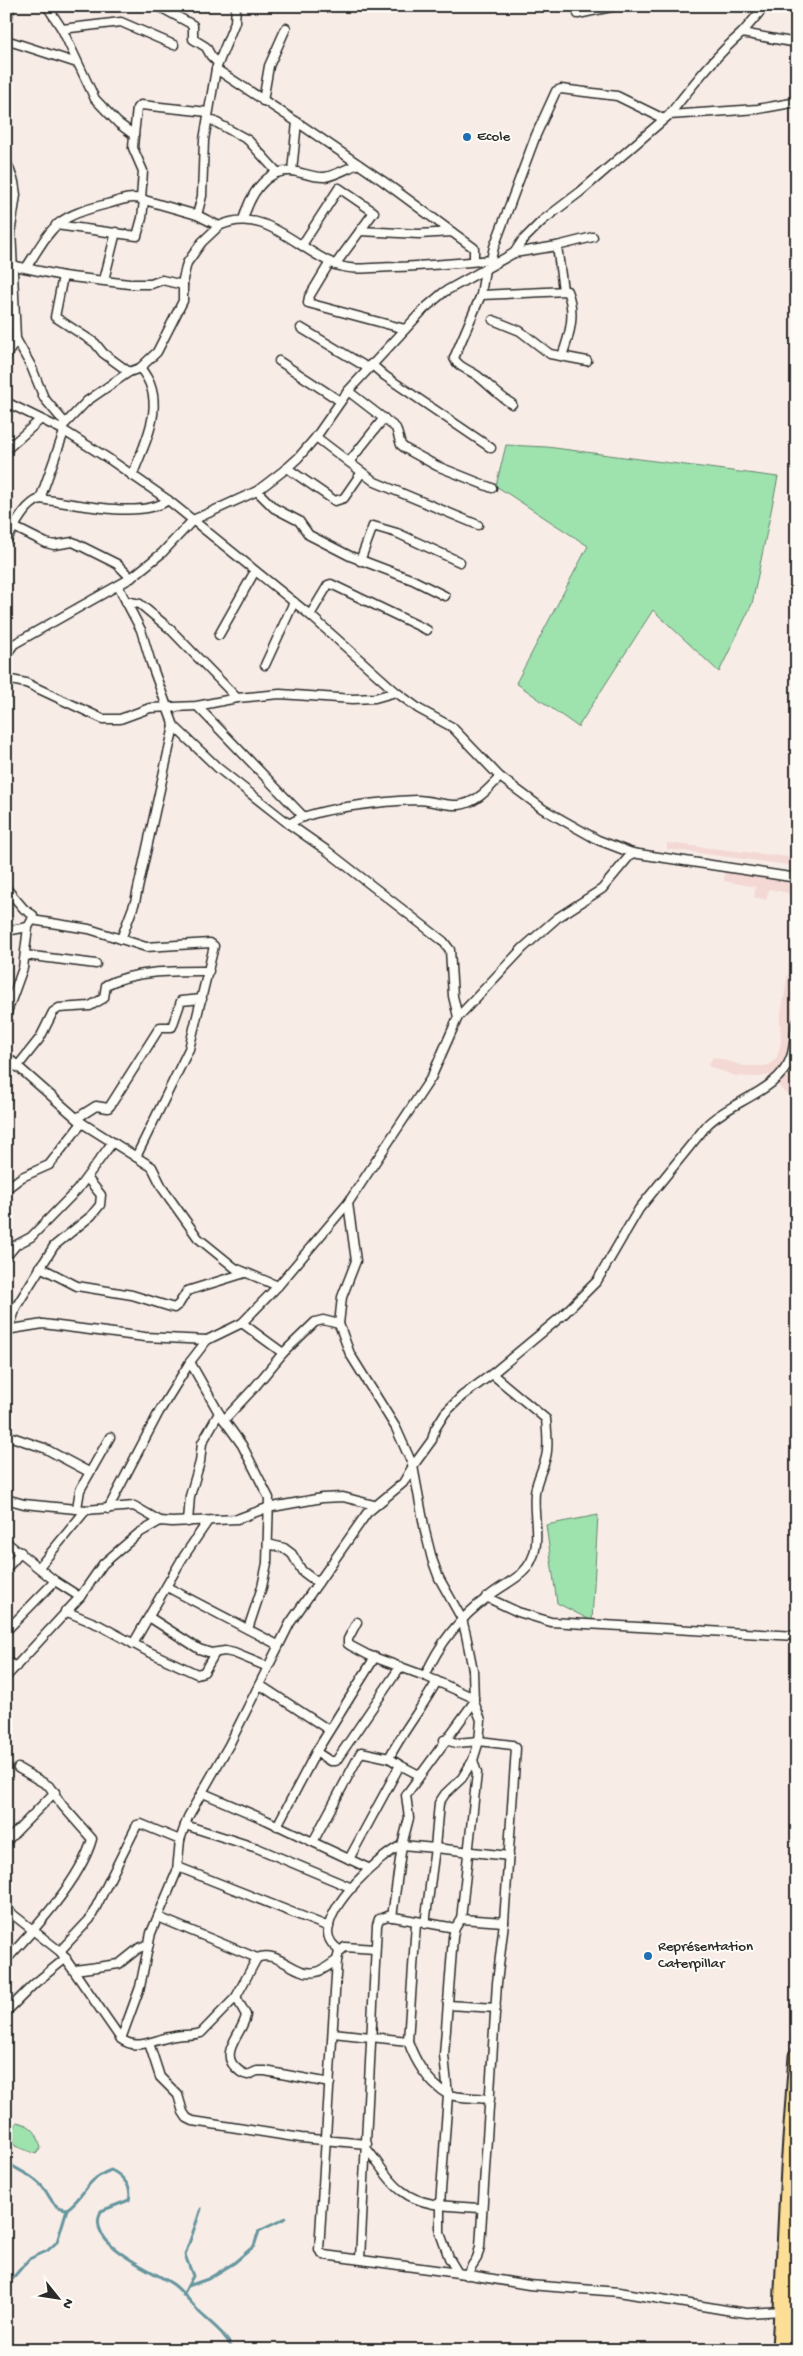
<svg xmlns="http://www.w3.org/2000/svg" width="803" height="2356" viewBox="0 0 803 2356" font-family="'Gochi Hand',sans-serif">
<rect width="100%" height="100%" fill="#f8ece7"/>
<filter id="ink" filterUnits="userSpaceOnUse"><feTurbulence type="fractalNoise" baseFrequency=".02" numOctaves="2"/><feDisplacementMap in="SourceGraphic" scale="10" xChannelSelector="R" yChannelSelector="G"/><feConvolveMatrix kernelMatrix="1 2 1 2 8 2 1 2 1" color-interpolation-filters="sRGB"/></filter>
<g filter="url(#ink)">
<!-- built -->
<g fill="#f3d8d4">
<polygon points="667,843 797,858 797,866 667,849"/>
<polygon points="725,869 789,879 797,882 797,895 769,889 766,900 754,897 756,887 724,881"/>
<polygon points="788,973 797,975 797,1099 784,1092 770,1075 760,1077 736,1076 708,1066 713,1057 744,1066 765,1066 771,1064 777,1057 781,1042 780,1020"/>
</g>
<!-- green -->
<g fill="#9ee2ae" stroke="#64866c">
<polygon points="506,445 547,447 778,477 752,604 719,672 653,610 578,727 516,683 588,546 496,486"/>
<polygon points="598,1515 592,1621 557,1603 546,1525"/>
<path d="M17,2122C33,2126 37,2132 41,2148L36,2154L15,2146C13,2137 12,2130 17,2122Z"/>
</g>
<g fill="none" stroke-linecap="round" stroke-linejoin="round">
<!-- stream -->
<g stroke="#66969e" stroke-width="3">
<path d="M6,2162C19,2171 36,2177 45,2190C52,2200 53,2208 67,2209C87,2195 83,2181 111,2170C122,2175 133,2187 129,2200L101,2211C84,2245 153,2270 174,2285C184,2293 192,2304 200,2313C213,2325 225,2333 233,2350"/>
<polyline points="6,2286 29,2259 47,2251 57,2242 67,2209"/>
<polyline points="188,2286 208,2279 234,2263 254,2246 259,2231 286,2218"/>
<polyline points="183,2295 193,2276 185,2255 201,2209"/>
</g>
<defs>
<g id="street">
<path d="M47,6L62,29L95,99L118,123L134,135L133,148L143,171L141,199L197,215L219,226C263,205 296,248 334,264C352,272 375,267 395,267C427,266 459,263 491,260"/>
<polyline points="158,6 193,25 193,39 206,47 211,56 218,63"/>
<polyline points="578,6 578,14 616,6"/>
<polyline points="6,27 10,6"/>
<polyline points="62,29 121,22 174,45"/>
<polyline points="742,33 765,6"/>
<polyline points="6,40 77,63"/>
<polyline points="216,69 297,122 292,171"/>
<polyline points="263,101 269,66 286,28"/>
<path d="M669,115C692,86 714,57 742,33L797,43"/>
<polyline points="208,118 248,140 277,172"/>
<polyline points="297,122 383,181 452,232"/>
<polyline points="134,135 137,108 141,105 208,112"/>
<polyline points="6,160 14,182 16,195 11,228 16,339 31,366 44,398 65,423"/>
<polyline points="197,215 202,196 204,140 216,69 235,22 236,6"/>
<path d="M243,220C249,198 264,169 291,171C302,172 314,178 325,177C336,175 348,168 358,164"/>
<polyline points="56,225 137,236 142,218 144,200"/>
<polyline points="360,231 419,234 452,232 474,248 474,261"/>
<polyline points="302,245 339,188 374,212 335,265"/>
<polyline points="557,246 563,290"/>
<polyline points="514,253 557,246 593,237"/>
<polyline points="330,262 309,297 308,303 405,329"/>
<polyline points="6,264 63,276 129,284 151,284 162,280 183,285"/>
<polyline points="490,264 494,247 536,135 556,91 561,89 617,96 664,119"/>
<path d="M26,268C54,224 55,217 107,204C119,201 129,196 141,199"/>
<path d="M485,269L481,295L454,358C458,368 471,370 479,377C490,386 499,396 512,404"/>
<polyline points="63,276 55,317 95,343 103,353 129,372"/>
<polyline points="104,280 116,232"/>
<path d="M481,295L567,291C576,313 570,334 562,356"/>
<polyline points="493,320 520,331 550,354 587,361"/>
<polyline points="301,328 368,368"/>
<polyline points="6,357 16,339"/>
<polyline points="279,361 340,401"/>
<polyline points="371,364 385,376 491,448"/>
<polyline points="348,391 396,428 401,445 406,449 437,466 492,488"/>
<polyline points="6,402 61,429 109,459 168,500 310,615 396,692 419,709 452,727 500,777 543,809 598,840 632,853 797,878"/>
<polyline points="62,427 87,401 129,372 140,368 157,352 183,301 183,279 187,263 202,242 219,226"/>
<polyline points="316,437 375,482 478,525"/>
<polyline points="6,450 40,420"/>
<polyline points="349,462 384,418"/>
<polyline points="287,468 335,501 344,498 362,472"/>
<path d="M132,476C145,442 169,401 140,368"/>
<polyline points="257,491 274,508 299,521 309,535 350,556 413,580 445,596"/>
<polyline points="40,499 64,432"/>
<polyline points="14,527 46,543 54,545 73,542 117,564 131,578"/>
<path d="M6,541C15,526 24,505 40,499C72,503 143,520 168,500"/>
<polyline points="360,561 373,526 397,533 460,562"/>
<path d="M118,586L141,630L151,663L174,726L218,768L289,824C312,808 387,801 417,800C431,800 445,806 459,805C477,803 488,789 500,777"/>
<polyline points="126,601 140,604 170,629 237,698"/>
<polyline points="310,615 328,585 331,584 427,630"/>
<polyline points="219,635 255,571"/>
<polyline points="6,655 14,644 131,578 162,553 193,520 257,491 287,468 298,458 316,437 348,391 424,309 444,292 514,253 522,241 542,221 580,192 669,115 758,109 797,102"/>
<polyline points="265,665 294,602"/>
<polyline points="6,679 26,683 103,719 120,719 150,708 197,706 237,698 280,694 353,699 375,698 396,692"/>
<polyline points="197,706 304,817"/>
<polyline points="289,824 326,850 443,941 450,950 453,996 458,1017"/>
<polyline points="6,888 24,909 33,915 32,920"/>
<polyline points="6,931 28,927"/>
<polyline points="121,939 146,947 210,943 214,946 189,1049 136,1157"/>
<polyline points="25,955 96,964"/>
<polyline points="6,1015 23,968 28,927 32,920 89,929 121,939 135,902 174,726"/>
<polyline points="6,1056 82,1123 152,1167 163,1189 198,1238 235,1268 278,1286"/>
<path d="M17,1067L40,1038L53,1012L59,1008L90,1006L104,998L106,985C135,970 176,971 209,971"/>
<polyline points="77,1118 96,1106 108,1108 110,1106 160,1027 172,1027 181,1001 202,999"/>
<polyline points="6,1189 22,1177 49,1165 82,1123"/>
<polyline points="6,1257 16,1245 31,1237 77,1190 112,1143"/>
<polyline points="40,1267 77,1286 132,1295 174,1308 179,1304 187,1291 245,1273"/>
<polyline points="242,1323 283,1353"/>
<polyline points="9,1329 16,1307 54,1246 91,1216 100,1205 101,1195 88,1179"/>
<polyline points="6,1330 43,1324 145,1337 207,1340"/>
<polyline points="190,1362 219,1413 242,1445 269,1498 267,1563 262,1587 248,1629"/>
<polyline points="224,1420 254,1388 283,1353 315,1322 323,1320 339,1324"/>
<polyline points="6,1435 44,1448 89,1472"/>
<polyline points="6,1499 24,1504 86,1510 134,1506 160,1521 172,1522 237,1519 267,1508 322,1498 343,1497 374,1505"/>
<polyline points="77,1508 80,1490 110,1437"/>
<polyline points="108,1509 159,1412 190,1362 207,1340 242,1323 278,1286 348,1203 431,1078 458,1017 523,948 557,918 602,889 632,853"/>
<polyline points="188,1522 190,1496 200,1462 202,1443 219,1413"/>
<polyline points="6,1542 55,1581 80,1597"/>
<polyline points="268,1544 284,1548 292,1554 302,1571 318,1583"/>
<polyline points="39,1567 86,1510"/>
<polyline points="6,1569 21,1552"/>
<polyline points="167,1587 278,1645"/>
<polyline points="486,1597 518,1612 551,1622 797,1636"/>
<polyline points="65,1611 99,1625 145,1650 197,1674 204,1672 215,1653"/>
<polyline points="149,1617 199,1649 211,1653 225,1651 234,1653 268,1667"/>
<polyline points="357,1622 348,1639 348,1644 351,1646 368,1655 425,1676"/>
<polyline points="6,1631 55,1581"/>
<polyline points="133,1644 182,1559 208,1521"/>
<polyline points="6,1661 16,1667"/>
<polyline points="6,1677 80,1597 103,1564 139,1533 160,1521"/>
<polyline points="260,1685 329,1730"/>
<path d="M474,1698L425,1676C439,1644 459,1618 488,1597C498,1588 512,1582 522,1573C546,1550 532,1521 535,1493C536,1481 543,1469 546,1457C549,1445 547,1431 546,1419L492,1374"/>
<polyline points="444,1740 457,1743 479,1741 512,1745 516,1748 504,1922 497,1983 480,2247 477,2258 466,2275"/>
<polyline points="316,1752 330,1761 336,1761 400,1667"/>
<polyline points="473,1760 477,1773 461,1919 455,1928 453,1937 444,2055 448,2095 440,2205 440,2233 449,2258 458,2273 529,2285 619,2292 726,2310 747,2313 783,2311"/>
<polyline points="400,1765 419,1775"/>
<polyline points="203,1793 266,1820 368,1868"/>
<polyline points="185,1825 257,1848 352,1888"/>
<polyline points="277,1826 316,1752 375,1657"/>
<path d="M180,1840L141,1824L137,1825L90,1919L60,1951L121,2039C137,2051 153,2040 170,2037C180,2034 191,2036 201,2033L236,1997L246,2015C244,2031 219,2052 235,2067C239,2071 242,2074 248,2075L257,2071H265L330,2083"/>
<polyline points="6,1842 55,1792"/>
<polyline points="313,1842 361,1752 389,1758"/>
<path d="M349,1859L400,1765L389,1758C403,1731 422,1708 437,1681"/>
<polyline points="178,1867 329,1927"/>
<polyline points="6,1909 62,1953"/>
<path d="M158,1917L257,1958C279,1949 294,1977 316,1972C323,1971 331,1964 337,1960"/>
<polyline points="392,1917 402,1845 409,1818 406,1795 474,1702"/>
<polyline points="461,1919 504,1922"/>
<path d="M416,1923L408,2041C415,2061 428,2083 447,2094C455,2098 480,2098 490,2099"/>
<polyline points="425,1924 435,1848 509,1856"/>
<polyline points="375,1949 345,1947 339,1952 337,1960 319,2250 324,2255 458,2273"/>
<path d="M340,1951C334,1946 328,1941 328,1932C329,1903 378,1857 402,1845L435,1848L439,1803L445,1794L462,1778L473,1760L479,1741L481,1720L474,1702L473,1670L466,1635L462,1619L439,1578L432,1559L425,1531L413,1466L396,1428L350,1354L339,1324L342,1297L356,1261L348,1203"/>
<path d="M6,1960C35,1929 81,1879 92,1839L62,1805L49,1786L18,1768"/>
<polyline points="75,1970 119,1964 139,1948 149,1944"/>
<polyline points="236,1997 257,1958"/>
<polyline points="448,2005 496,2008"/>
<polyline points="6,2012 34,1984 66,1958"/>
<polyline points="333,2033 408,2041"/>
<path d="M121,2039L140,1987L151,1933L177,1871L180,1840L188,1817L229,1745L290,1623L367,1513L403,1483L413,1466L432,1440L435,1429L445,1413L462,1396L492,1374L562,1316L597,1281L639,1209L707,1125C729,1102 780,1091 791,1057C795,1046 794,1033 797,1022"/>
<polyline points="149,2043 160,2077 178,2095 183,2112 187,2118 193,2121 301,2138 367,2144"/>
<path d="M367,2149C378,2162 388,2181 402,2191C423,2208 457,2206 482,2208"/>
<polyline points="360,2259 377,1925 379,1919 388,1916 455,1928"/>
</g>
<g id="highway">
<polyline points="780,2350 789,2168 797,2056"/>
<polyline points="792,2350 797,2282"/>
</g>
</defs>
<!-- street casing -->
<use href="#street" stroke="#2b2b2b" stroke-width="11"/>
<!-- highway casing -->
<use href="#highway" stroke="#2b2b2b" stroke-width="19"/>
<!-- street -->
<use href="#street" stroke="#fdfcf7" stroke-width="8"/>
<!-- highway -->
<use href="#highway" stroke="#fcde96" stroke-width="15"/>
</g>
</g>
<!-- markers -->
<g fill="#1f6fb2" stroke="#fdfcf7" stroke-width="2">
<circle cx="467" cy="137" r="5"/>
<circle cx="648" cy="1956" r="5"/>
</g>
<g text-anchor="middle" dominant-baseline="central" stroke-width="4" stroke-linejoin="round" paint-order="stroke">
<!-- poi labels -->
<g font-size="15" fill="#2b2b2b" stroke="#fdfcf7" text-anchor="start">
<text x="477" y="137">Ecole</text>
<text x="658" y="1947">Représentation<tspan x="658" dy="17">Caterpillar</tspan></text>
</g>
</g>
<!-- margin -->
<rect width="803" height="2356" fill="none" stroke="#fdfcf7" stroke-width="25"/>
<rect x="12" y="12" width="778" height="2331" fill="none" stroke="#2b2b2b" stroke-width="2" filter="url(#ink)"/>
<!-- north arrow -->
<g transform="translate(58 2298) rotate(120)" stroke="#fdfcf7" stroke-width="4" paint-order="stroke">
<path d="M0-4L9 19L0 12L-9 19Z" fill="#2b2b2b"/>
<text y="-8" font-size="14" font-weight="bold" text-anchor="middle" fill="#2b2b2b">N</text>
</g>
</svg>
